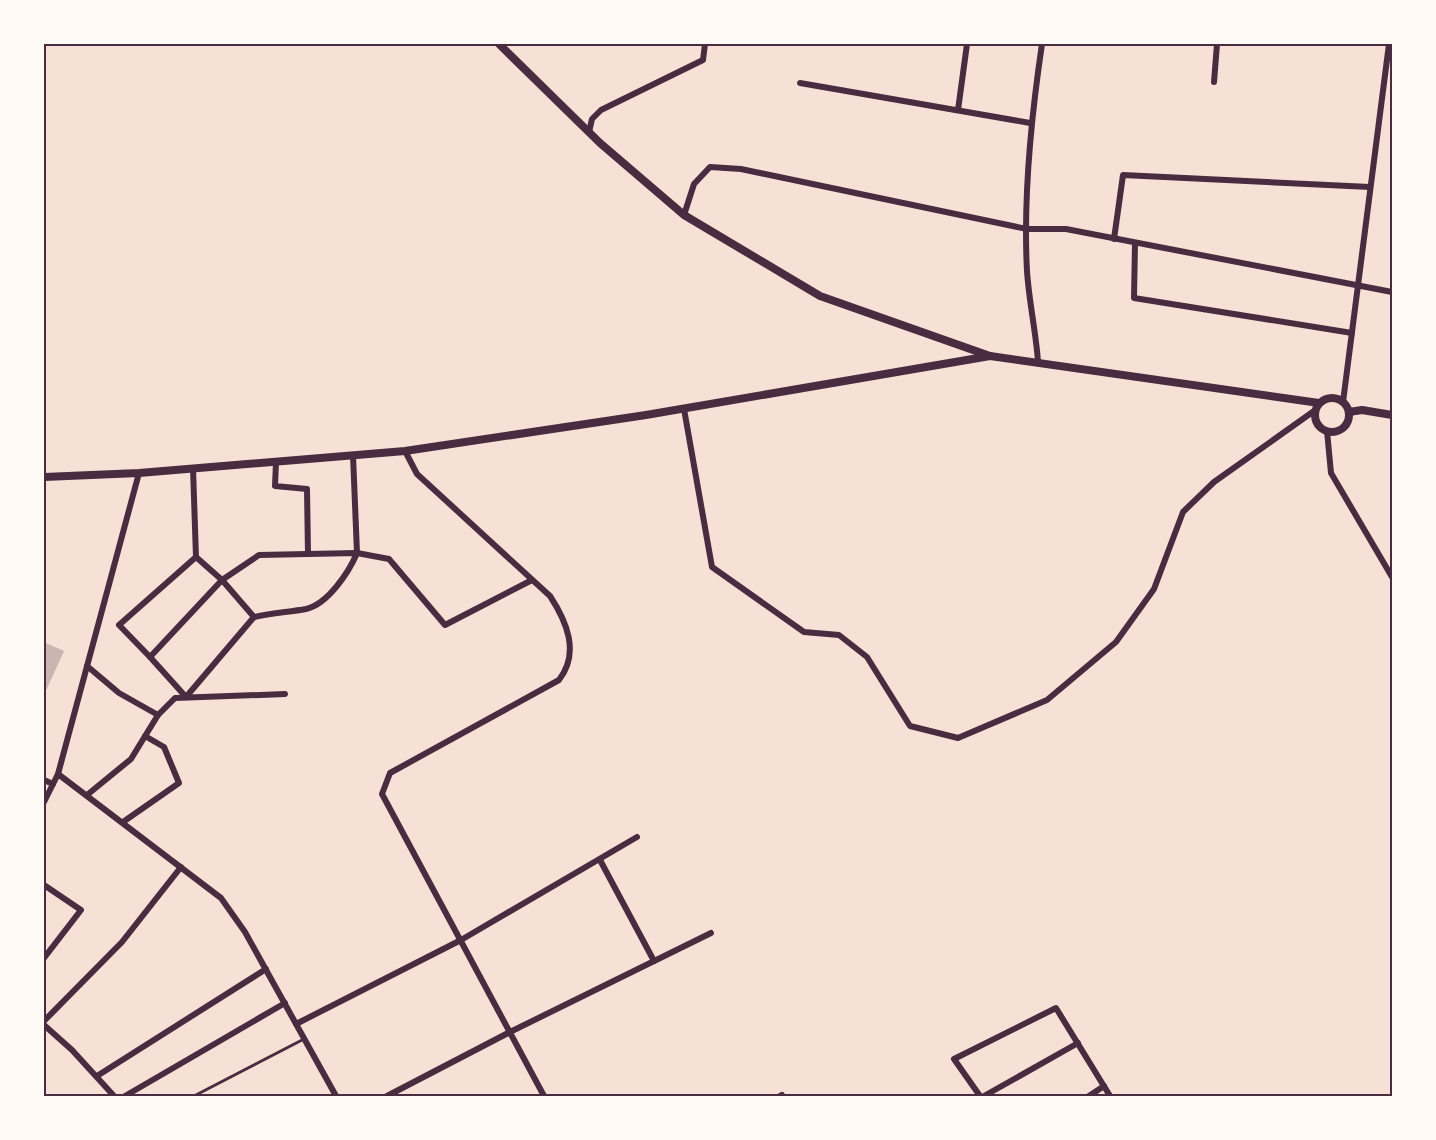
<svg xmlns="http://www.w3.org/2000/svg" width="1436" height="1140" viewBox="0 0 1436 1140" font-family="'Roboto Condensed',sans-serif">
<rect width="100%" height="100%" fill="#f7e1d7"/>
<!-- building -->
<polygon fill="#ccb4b1" points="46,643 64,651 44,695 44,647"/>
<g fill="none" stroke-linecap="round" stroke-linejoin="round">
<!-- service -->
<polyline stroke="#4a2c40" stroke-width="3" points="194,1096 304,1039"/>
<!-- minor -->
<g stroke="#4a2c40" stroke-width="6">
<polyline points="1214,82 1217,44"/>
<polyline points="800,83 1030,123"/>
<polyline points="958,110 967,44"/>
<polyline points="589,132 592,119 601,110 703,60 705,44"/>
<polyline points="684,215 694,184 710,167 741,169 1027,229 1066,229 1392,292"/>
<polyline points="1114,239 1123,175 1370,187"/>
<polyline points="1135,243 1134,298 1352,333"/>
<path d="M1038,362C1036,332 1029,302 1027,271C1023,196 1031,118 1042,44"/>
<polyline points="1343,402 1389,44"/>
<polyline points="684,409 712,567 804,632 839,635 867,657 910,726 958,738 1047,700 1116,642 1154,589 1183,512 1214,482 1314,411"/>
<polyline points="1327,431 1331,473 1392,577"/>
<path d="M405,451L417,474L550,596C567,622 580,653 559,680L390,773L382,794L544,1096"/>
<polyline points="353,455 357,553 389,559 445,625 532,580"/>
<polyline points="276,462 275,486 307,489 308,554"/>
<path d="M193,468L196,557L222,580L259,555L357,553C349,572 328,604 306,609C289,612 272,613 254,617"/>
<polygon points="222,580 254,617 186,697 150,657"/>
<polyline points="150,657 119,625 196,557"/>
<polyline points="87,666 119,693 158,715"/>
<polyline points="58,774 221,898 245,932 336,1096"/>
<polyline points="44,780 53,784"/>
<polyline points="87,795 131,759 158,715 175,698 285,694"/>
<polyline points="44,802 58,774 139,473"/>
<polyline points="123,822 179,783 164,747 145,736"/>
<polyline points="600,860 654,961"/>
<polyline points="44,885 81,910 44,958"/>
<polyline points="44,1021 122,942 181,867"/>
<polyline points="296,1024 461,940 637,837"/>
<polyline points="44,1025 72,1050 114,1096"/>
<polyline points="97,1076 266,969"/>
<polyline points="125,1096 285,1003"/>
<polyline points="387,1096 510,1032 711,933"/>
<polyline points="780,1096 782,1095"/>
<polyline points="980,1096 954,1059 1056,1008 1110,1096"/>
<polyline points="984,1096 1078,1043"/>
<polyline points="1089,1096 1104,1086"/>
</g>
<!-- tertiary -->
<g stroke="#4a2c40" stroke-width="8">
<polyline points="499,44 600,143 684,215 820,296 990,356 1319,403"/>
<circle cx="1332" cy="415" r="17"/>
<polyline points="1349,412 1362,410 1392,415"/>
<polyline points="44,477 139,473 405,451 646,415 990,356"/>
</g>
</g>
<!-- border -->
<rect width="1436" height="1140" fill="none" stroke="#fffaf5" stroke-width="90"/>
<rect x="45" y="45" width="1346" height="1050" fill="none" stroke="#4a2c40" stroke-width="2"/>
</svg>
